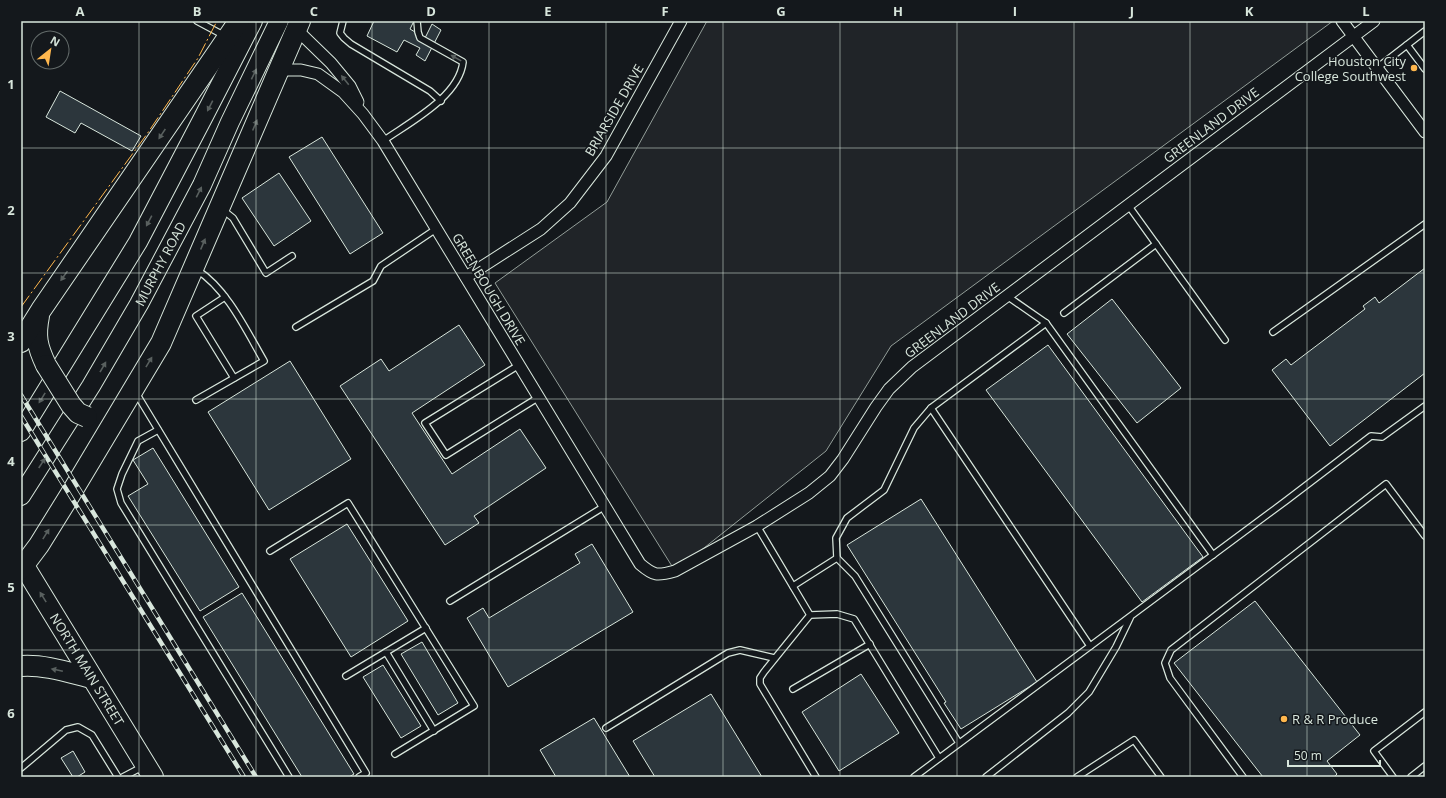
<svg xmlns="http://www.w3.org/2000/svg" width="1446" height="798" viewBox="0 0 1446 798" font-family="'Open Sans',sans-serif">
<rect width="100%" height="100%" fill="#14181c"/>
<!-- green -->
<polygon fill="#202428" stroke="#939e99" points="707,21 1333,21 891,346 826,451 675,571 495,283 607,202"/>
<!-- building -->
<g fill="#2c363c" stroke="#d8e6dc">
<polygon points="374,21 414,21 410,29 425,38 432,24 441,30 425,61 416,55 420,48 404,40 397,52 367,36"/>
<polygon points="60,91 141,136 132,151 81,123 75,133 46,117"/>
<polygon points="322,137 383,233 350,254 289,157"/>
<polygon points="279,173 311,221 274,246 242,198"/>
<polygon points="1425,268 1425,373 1330,446 1272,370 1286,359 1291,365 1365,309 1363,306 1375,297 1379,303"/>
<polygon points="1112,299 1181,388 1137,423 1067,334"/>
<polygon points="459,325 485,365 412,413 452,474 520,429 546,468 474,516 479,523 445,545 340,386 381,359 389,371"/>
<polygon points="1048,345 1203,557 1142,602 986,390"/>
<polygon points="290,361 351,459 269,510 208,412"/>
<polygon points="153,448 239,587 200,611 128,496 148,484 133,460"/>
<polygon points="921,499 1037,682 961,729 944,703 946,702 847,545"/>
<polygon points="347,524 408,621 351,657 290,559"/>
<polygon points="592,544 633,612 508,687 467,618 483,608 489,618 580,563 575,554"/>
<polygon points="242,593 354,774 349,777 302,777 203,617"/>
<polygon points="1255,601 1360,735 1327,761 1337,774 1334,777 1263,777 1174,663"/>
<polygon points="422,642 458,703 438,715 401,654"/>
<polygon points="383,665 421,726 401,738 363,677"/>
<polygon points="861,674 899,733 839,771 802,712"/>
<polygon points="711,694 762,777 655,777 633,741"/>
<polygon points="594,718 630,777 556,777 540,750"/>
<polygon points="73,751 85,772 77,777 73,777 61,758"/>
</g>
<g fill="none" stroke-linecap="round" stroke-linejoin="round">
<defs>
<g id="lane">
<polyline points="197,21 225,36"/>
<polyline points="343,21 340,33 344,38 351,44 430,91 441,101"/>
<polyline points="1407,45 1425,69"/>
<polyline points="1377,68 1425,31"/>
<path d="M383,141C410,122 459,97 463,62L420,38L418,32L417,21"/>
<polyline points="1128,205 1225,340"/>
<polyline points="223,210 233,218 266,273 292,256"/>
<polyline points="1007,296 1046,323 1213,555"/>
<polyline points="225,297 196,316 234,378"/>
<polyline points="1064,313 1156,244"/>
<polyline points="296,327 373,281 381,266 436,229"/>
<polyline points="1273,332 1425,224"/>
<polyline points="519,365 425,423 446,455 539,397"/>
<polyline points="136,393 366,773 359,777"/>
<path d="M196,400L264,361C246,330 227,289 197,270"/>
<polyline points="931,408 1090,646"/>
<polyline points="158,430 138,441 122,474 117,489 121,503 289,777"/>
<polyline points="757,526 810,615"/>
<polyline points="270,551 348,503 474,706 395,754"/>
<polyline points="837,558 855,576 959,743"/>
<polyline points="793,586 837,558 836,538 847,518 884,490 914,428 931,408 1046,323"/>
<polyline points="450,601 605,506"/>
<polyline points="386,652 434,731"/>
<polyline points="346,676 426,628"/>
<polyline points="793,689 870,644"/>
<polyline points="606,728 728,653 740,650 774,658"/>
<polyline points="21,768 66,730 78,727 92,735 118,777"/>
<polyline points="123,777 142,767"/>
<polyline points="816,777 760,684 760,678 764,672 810,615 837,614 854,619 939,758"/>
<polyline points="914,777 1287,500 1371,436 1382,437 1425,406"/>
<polyline points="986,777 1068,713 1089,692 1116,647 1130,618"/>
<polyline points="1077,777 1134,740 1161,777"/>
<polyline points="1243,777 1170,678 1165,663 1171,650 1386,484 1425,536"/>
<polyline points="1393,777 1374,751 1425,712"/>
<polyline points="1411,777 1425,766"/>
</g>
<g id="street">
<polyline points="1342,21 1425,132"/>
<polyline points="296,29 331,63 350,86 358,102"/>
<path d="M278,70H301L318,74L343,92L363,114L383,141L640,564C654,576 657,576 675,571L757,526L809,493L830,476L843,459L876,407L889,389L912,367L1374,21"/>
<polyline points="466,277 541,229 570,203 606,156 681,21"/>
</g>
<g id="primary">
<polyline points="21,432 138,242 204,116 253,21"/>
<path id="s1" d="M21,496L91,386L139,304L202,185L230,122L279,21"/>
</g>
<g id="highway">
<path d="M39,316C35,336 37,346 46,365"/>
<polyline points="21,342 41,310 239,21"/>
<path id="s2" d="M21,561L153,777"/>
<polyline points="21,569 39,545 70,495 161,343 300,21"/>
<path d="M21,666C43,664 71,673 92,678"/>
</g>
</defs>
<!-- lane casing -->
<use href="#lane" stroke="#d8e6dc" stroke-width="8"/>
<!-- street casing -->
<use href="#street" stroke="#d8e6dc" stroke-width="13"/>
<!-- primary casing -->
<use href="#primary" stroke="#d8e6dc" stroke-width="20"/>
<!-- highway casing -->
<use href="#highway" stroke="#d8e6dc" stroke-width="22"/>
<!-- lane -->
<use href="#lane" stroke="#14181c" stroke-width="5.5"/>
<!-- street -->
<use href="#street" stroke="#14181c" stroke-width="11"/>
<!-- primary -->
<use href="#primary" stroke="#14181c" stroke-width="18"/>
<!-- highway -->
<use href="#highway" stroke="#14181c" stroke-width="20"/>
<defs>
<g id="rail">
<polyline points="21,395 256,777"/>
<polyline points="21,416 244,777"/>
</g>
</defs>
<!-- rail casing -->
<use href="#rail" stroke="#d8e6dc" stroke-width="4.5"/>
<!-- rail -->
<use href="#rail" stroke="#14181c" stroke-width="3" stroke-dasharray="9" stroke-linecap="butt"/>
<defs>
<polyline id="highway-bridge" points="46,365 71,405 78,413 87,417"/>
</defs>
<!-- highway-bridge casing -->
<use href="#highway-bridge" stroke="#d8e6dc" stroke-width="22" stroke-linecap="butt"/>
<!-- highway-bridge -->
<use href="#highway-bridge" stroke="#14181c" stroke-width="20"/>
<!-- power -->
<polyline stroke="#ffb74d" stroke-width="1" stroke-dasharray="14 3 2 3" stroke-linecap="butt" points="21,307 147,134 198,58 217,21"/>
</g>
<!-- one-way arrows -->
<defs><path id="oneway-solid" d="M-6-.8H1V-3.2L6.5 0L1 3.2V.8H-6Z"/></defs>
<g fill="#59605f">
<use href="#oneway-solid" transform="translate(456 58) rotate(-151)"/>
<use href="#oneway-solid" transform="translate(254 74) rotate(-64)"/>
<use href="#oneway-solid" transform="translate(345 80) rotate(-129)"/>
<use href="#oneway-solid" transform="translate(210 106) rotate(117)"/>
<use href="#oneway-solid" transform="translate(255 125) rotate(-67)"/>
<use href="#oneway-solid" transform="translate(162 134) rotate(124)"/>
<use href="#oneway-solid" transform="translate(199 192) rotate(-63)"/>
<use href="#oneway-solid" transform="translate(149 221) rotate(118)"/>
<use href="#oneway-solid" transform="translate(203 244) rotate(-67)"/>
<use href="#oneway-solid" transform="translate(64 276) rotate(125)"/>
<use href="#oneway-solid" transform="translate(149 362) rotate(-59)"/>
<use href="#oneway-solid" transform="translate(103 367) rotate(-60)"/>
<use href="#oneway-solid" transform="translate(42 398) rotate(122)"/>
<use href="#oneway-solid" transform="translate(42 463) rotate(-57)"/>
<use href="#oneway-solid" transform="translate(46 534) rotate(-58)"/>
<use href="#oneway-solid" transform="translate(43 597) rotate(-122)"/>
<use href="#oneway-solid" transform="translate(57 670) rotate(-168)"/>
</g>
<!-- grid -->
<path fill="none" stroke="#d8e6dc" stroke-width="1" stroke-opacity="0.55" d="M139,21V777M256,21V777M372,21V777M489,21V777M606,21V777M723,21V777M840,21V777M957,21V777M1074,21V777M1190,21V777M1307,21V777M21,148H1425M21,273H1425M21,399H1425M21,525H1425M21,650H1425"/>
<!-- markers -->
<g fill="#ffb74d" stroke="#14181c" stroke-width="1.5">
<circle cx="1414" cy="68" r="4"/>
<circle cx="1284" cy="719" r="4"/>
</g>
<g text-anchor="middle" dominant-baseline="central" stroke-width="3" stroke-linejoin="round" paint-order="stroke">
<!-- poi labels -->
<g font-size="13" fill="#d8e6dc" stroke="#14181c" text-anchor="end">
<text x="1406" y="61">Houston City<tspan x="1406" dy="15">College Southwest</tspan></text>
<text x="1292" y="719" text-anchor="start">R &amp; R Produce</text>
</g>
<!-- street labels -->
<g font-size="13" fill="#d8e6dc" stroke="#14181c">
<text transform="translate(614 110) rotate(-60)">BRIARSIDE DRIVE</text>
<text transform="translate(1211 125) rotate(-37)">GREENLAND DRIVE</text>
<text stroke="none"><textPath href="#s1" startOffset="271">MURPHY ROAD</textPath></text>
<text transform="translate(489 289) rotate(59)">GREENBOUGH DRIVE</text>
<text transform="translate(952 320) rotate(-37)">GREENLAND DRIVE</text>
<text stroke="none"><textPath href="#s2" startOffset="127">NORTH MAIN STREET</textPath></text>
</g>
</g>
<!-- border -->
<rect width="1446" height="798" fill="none" stroke="#14181c" stroke-width="44"/>
<!-- north arrow -->
<g transform="translate(50 50) rotate(30)"><circle r="19" fill="#14181c" stroke="#626a69"/>
<path d="M0-3L7 15L0 10L-7 15Z" fill="#ffb74d"/>
<text y="-6" font-size="11" font-weight="bold" text-anchor="middle" fill="#d8e6dc">N</text>
</g>
<!-- scale -->
<path d="M1288 760v6h92v-6" fill="none" stroke="#d8e6dc" stroke-width="2"/>
<text x="1294" y="760" font-size="12" fill="#d8e6dc" stroke="#14181c" stroke-width="3" paint-order="stroke">50 m</text>
<rect x="22" y="22" width="1402" height="754" fill="none" stroke="#d8e6dc" stroke-width="1.5"/>
<g font-size="13" text-anchor="middle" font-weight="bold" fill="#d8e6dc">
<text x="80" y="16">A</text>
<text x="197" y="16">B</text>
<text x="314" y="16">C</text>
<text x="431" y="16">D</text>
<text x="548" y="16">E</text>
<text x="665" y="16">F</text>
<text x="781" y="16">G</text>
<text x="898" y="16">H</text>
<text x="1015" y="16">I</text>
<text x="1132" y="16">J</text>
<text x="1249" y="16">K</text>
<text x="1366" y="16">L</text>
<text x="11" y="89">1</text>
<text x="11" y="215">2</text>
<text x="11" y="341">3</text>
<text x="11" y="466">4</text>
<text x="11" y="592">5</text>
<text x="11" y="718">6</text>
</g>
</svg>
